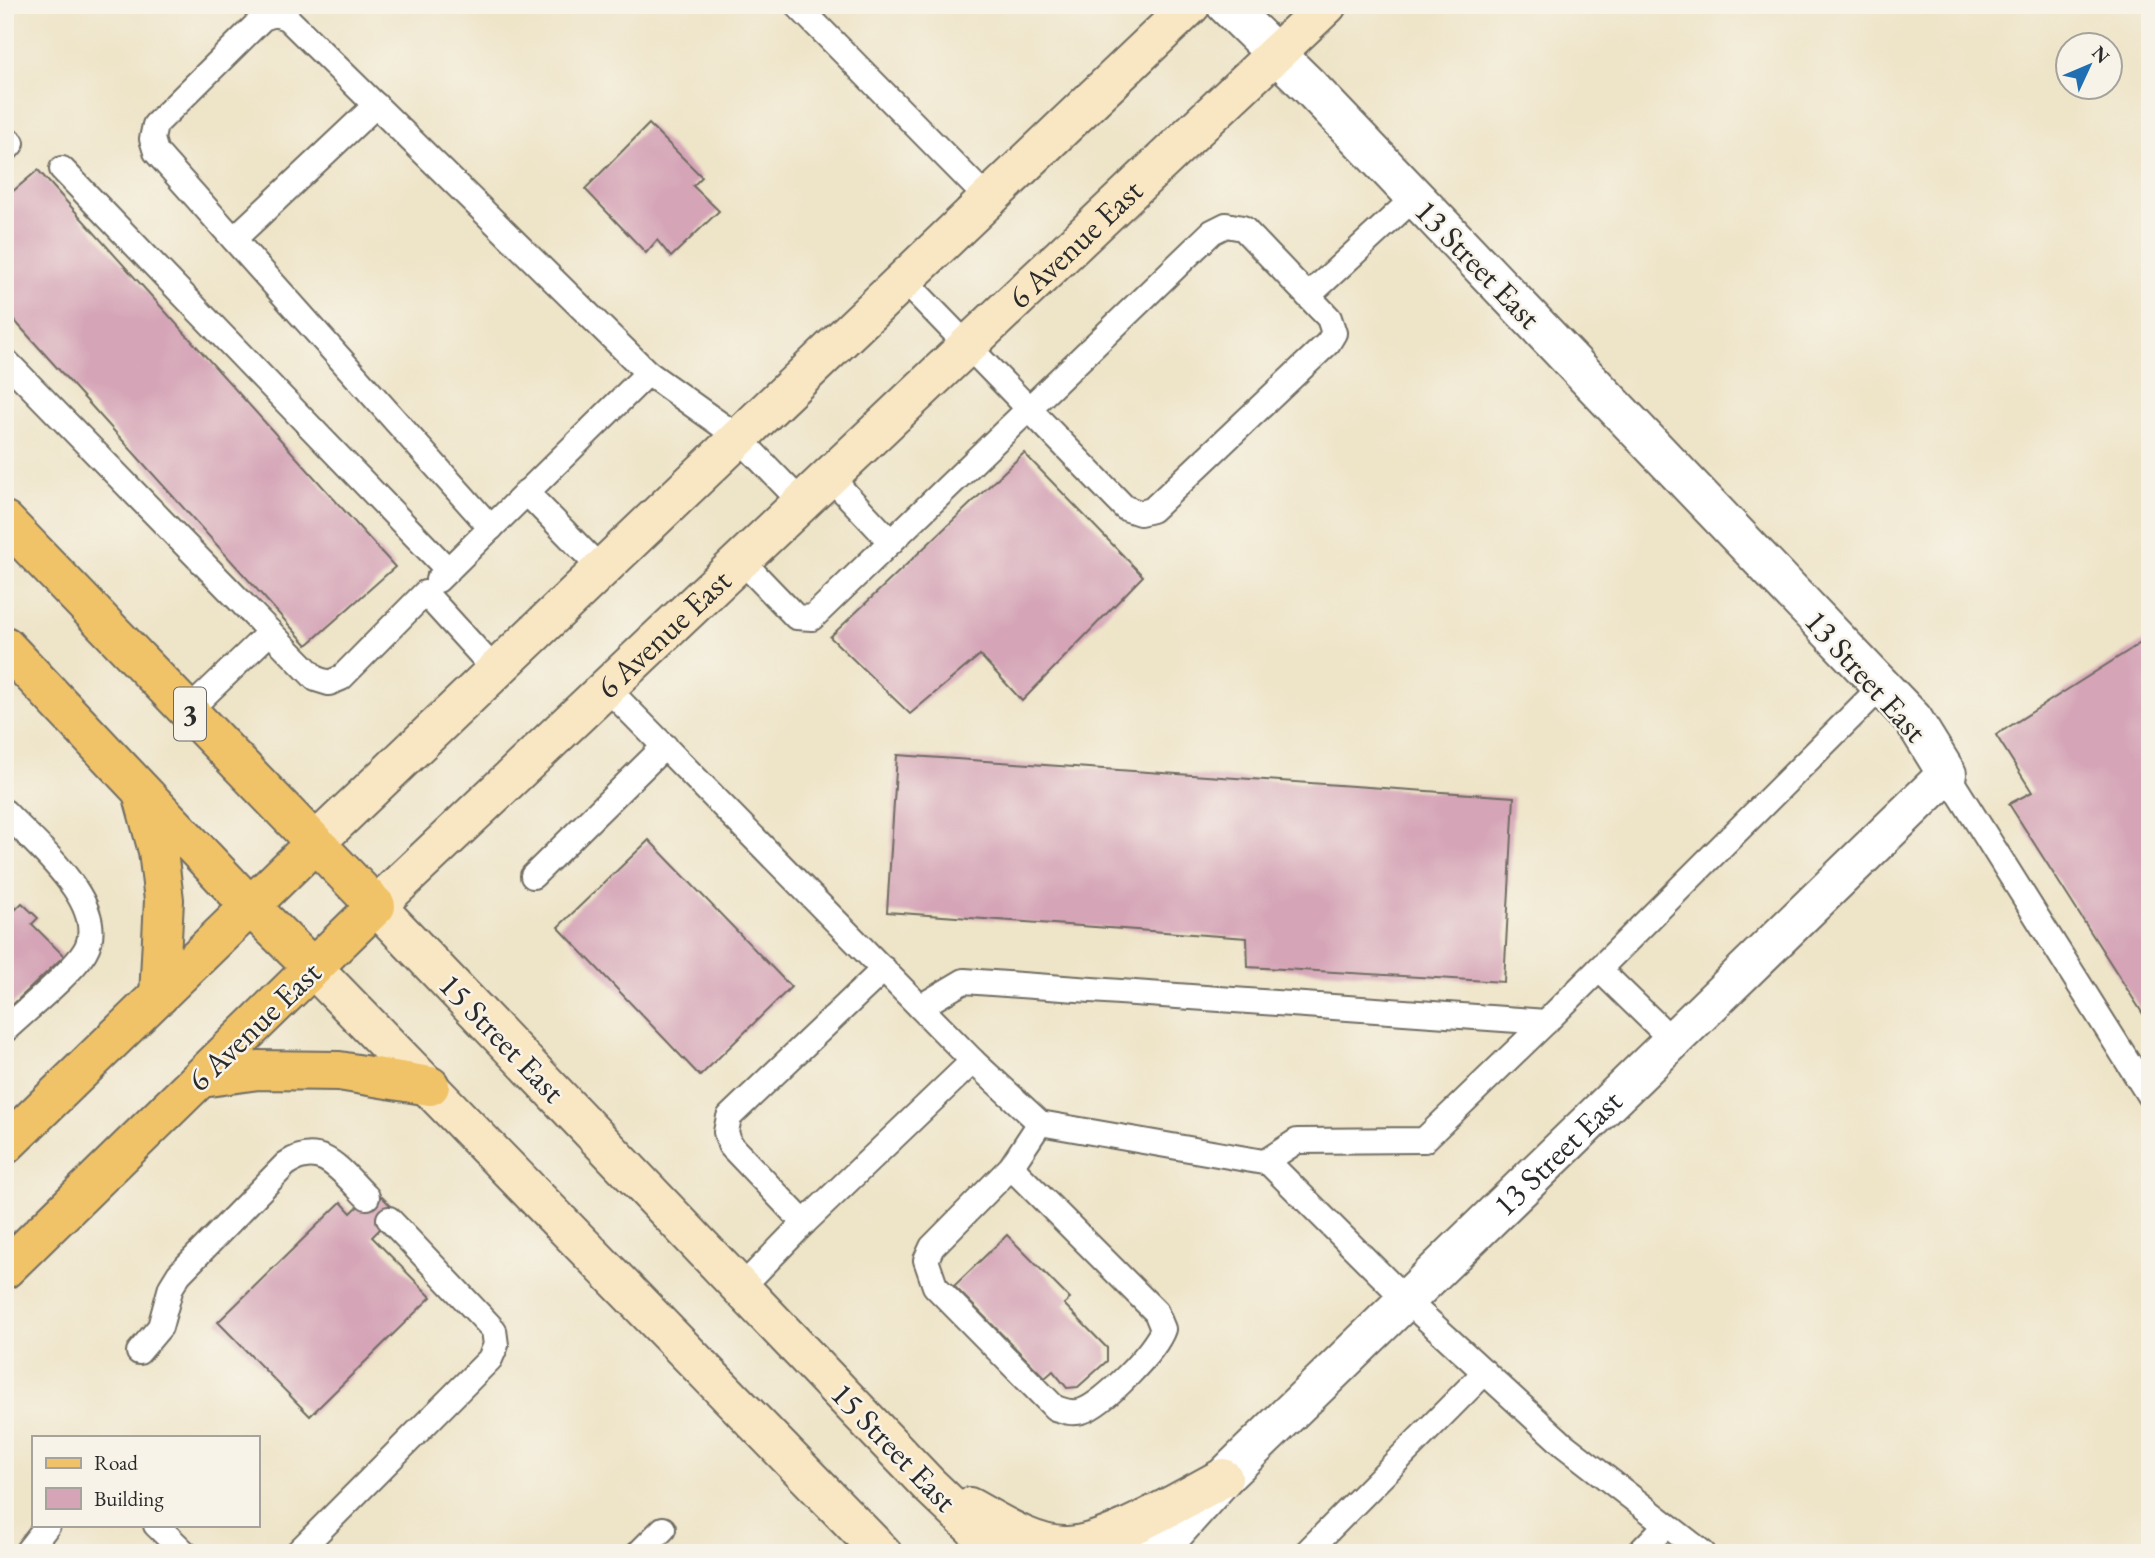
<svg xmlns="http://www.w3.org/2000/svg" width="2155" height="1558" viewBox="0 0 2155 1558" font-family="'EB Garamond',serif">
<rect width="100%" height="100%" fill="#f7f3e8"/>
<filter id="ink" filterUnits="userSpaceOnUse"><feTurbulence type="fractalNoise" baseFrequency=".0143" numOctaves="2"/><feDisplacementMap in="SourceGraphic" scale="14" xChannelSelector="R" yChannelSelector="G"/><feConvolveMatrix kernelMatrix="1 2 1 2 8 2 1 2 1" color-interpolation-filters="sRGB"/></filter>
<filter id="wash" filterUnits="userSpaceOnUse"><feTurbulence type="fractalNoise" baseFrequency=".00686" numOctaves="4" result="noise"/><feDisplacementMap in="SourceGraphic" scale="28" xChannelSelector="R" yChannelSelector="G"/><feGaussianBlur stdDeviation="1.57" result="paint"/><feColorMatrix in="noise" values="0 0 0 0 0 0 0 0 0 0 0 0 0 0 0 0 0 1.4 0 .05"/><feComposite in="paint" operator="in"/></filter>
<g filter="url(#wash)">
<rect width="100%" height="100%" fill="#eee4c8"/>
<g id="blocks">
<!-- building -->
<g fill="#d5a5b7">
<polygon points="649,124 702,177 693,186 719,211 671,257 657,240 646,253 585,189"/>
<polygon points="38,170 395,567 307,645 5,310 5,198"/>
<polygon points="1024,453 1143,576 1022,701 980,655 910,714 830,637"/>
<polygon points="2150,637 2150,1025 2009,804 2032,792 1996,735"/>
<polygon points="897,755 1514,797 1504,982 1248,967 1247,938 887,912"/>
<polygon points="649,840 791,987 700,1076 558,927"/>
<polygon points="5,898 16,909 22,903 38,918 32,924 64,956 5,1012"/>
<polygon points="375,1190 397,1212 372,1237 431,1297 310,1416 218,1322 341,1202 351,1213"/>
<polygon points="1007,1235 1070,1299 1064,1304 1107,1348 1107,1361 1078,1387 1067,1388 1053,1371 1045,1378 954,1286"/>
</g>
</g>
</g>
<g filter="url(#ink)">
<use href="#blocks" fill-opacity="0" stroke="#6f6c62" stroke-width="2"/>
<g fill="none" stroke-linecap="round" stroke-linejoin="round">
<defs>
<g id="lane">
<polyline points="797,5 987,198"/>
<polyline points="5,151 12,143"/>
<polyline points="62,169 448,570"/>
<polyline points="234,239 376,105"/>
<polyline points="903,279 1125,508 1140,513 1152,510 1328,343 1334,333 1329,318 1308,296 1415,197"/>
<polyline points="5,360 316,679 329,683 341,678 425,593 495,670"/>
<polyline points="830,477 891,542"/>
<polyline points="526,492 601,569"/>
<polyline points="491,528 156,152 152,139 155,125 263,18 275,14 287,18 648,373 738,437 802,503"/>
<polyline points="742,561 796,617 812,618 1212,232 1226,225 1243,228 1308,296"/>
<polyline points="438,580 648,373"/>
<polyline points="607,688 973,1061 1040,1123 1269,1163 1406,1300 1564,1445 1703,1553"/>
<polyline points="188,711 270,632"/>
<polyline points="1947,774 2150,1097"/>
<path d="M5,812C33,842 112,906 85,951C73,972 25,1011 5,1030"/>
<polyline points="533,876 665,746"/>
<polyline points="884,969 729,1117 726,1132 730,1145 804,1223 973,1061"/>
<polyline points="1599,969 1673,1041"/>
<polyline points="920,1007 964,981 1546,1022 1424,1140 1297,1141 1265,1162"/>
<polyline points="1546,1022 1881,687"/>
<path d="M1011,1167L1156,1312L1163,1329C1156,1350 1104,1404 1082,1411C1072,1414 1065,1411 1055,1408L935,1286L926,1260L932,1247L1011,1167L1040,1123"/>
<polyline points="741,1288 804,1223"/>
<path d="M139,1352L160,1327L171,1287L179,1274L286,1164C322,1139 342,1173 367,1197"/>
<polyline points="156,1525 185,1553"/>
<polyline points="26,1553 48,1525"/>
<polyline points="297,1553 490,1359 496,1345 494,1330 389,1219"/>
<polyline points="639,1553 663,1529"/>
<polyline points="1306,1553 1485,1372"/>
<polyline points="1639,1553 1665,1526"/>
</g>
<g id="street">
<path id="s1" d="M1156,1553L1223,1478L1947,774L1913,719L1308,85L1226,5"/>
</g>
<g id="secondary">
<polyline points="314,844 1191,5"/>
<polyline points="313,968 882,1553"/>
<path d="M969,1507C997,1522 1031,1545 1064,1546C1103,1548 1186,1497 1223,1478"/>
<path id="s2" d="M1000,1553L929,1485L376,906L1327,5"/>
</g>
<g id="primary">
<polyline points="5,521 376,906 5,1269"/>
<polyline points="5,646 250,906 313,968"/>
<polyline points="143,796 158,851 164,900 159,996"/>
<polyline points="202,1078 258,1070 339,1071 430,1086"/>
<polyline points="5,1145 314,844"/>
</g>
</defs>
<!-- lane casing -->
<use href="#lane" stroke="#6f6c62" stroke-width="28"/>
<!-- street casing -->
<use href="#street" stroke="#6f6c62" stroke-width="42"/>
<!-- secondary casing -->
<use href="#secondary" stroke="#6f6c62" stroke-width="42"/>
<!-- primary casing -->
<use href="#primary" stroke="#6f6c62" stroke-width="42"/>
<!-- lane -->
<use href="#lane" stroke="#fff" stroke-width="24"/>
<!-- street -->
<use href="#street" stroke="#fff" stroke-width="38"/>
<!-- secondary -->
<use href="#secondary" stroke="#f9e7c3" stroke-width="38"/>
<!-- primary -->
<use href="#primary" stroke="#f1c369" stroke-width="38"/>
</g>
</g>
<g text-anchor="middle" dominant-baseline="central" stroke-width="5" stroke-linejoin="round" paint-order="stroke">
<!-- shield labels -->
<rect fill="#f7f3e8" stroke="#686764" stroke-width="2" x="174" y="687.5" width="32" height="53" rx="5"/>
<g font-size="30" font-weight="bold" fill="#2b2b2b">
<text x="190" y="714">3</text>
</g>
<!-- street labels -->
<g font-size="32" fill="#2b2b2b" stroke="#f7f3e8">
<text stroke="none"><textPath href="#s2" startOffset="1862">6 Avenue East</textPath></text>
<text transform="translate(1478 264) rotate(46)">13 Street East</text>
<text stroke="none"><textPath href="#s2" startOffset="1295">6 Avenue East</textPath></text>
<text transform="translate(1866 676) rotate(48)">13 Street East</text>
<text transform="translate(254 1026) rotate(-44)">6 Avenue East</text>
<text transform="translate(502 1038) rotate(46)">15 Street East</text>
<text stroke="none"><textPath href="#s1" startOffset="567">13 Street East</textPath></text>
<text transform="translate(894 1447) rotate(46)">15 Street East</text>
</g>
</g>
<!-- margin -->
<rect width="2155" height="1558" fill="none" stroke="#f7f3e8" stroke-width="28"/>
<!-- legend -->
<rect x="32" y="1436" width="228" height="91" fill="#f7f3e8" stroke="#a5a39c" stroke-width="2"/>
<rect x="46" y="1458" width="35" height="10" fill="#f1c369" stroke="#a5a39c" stroke-width="2"/>
<text x="94" y="1470" font-size="21" fill="#2b2b2b">Road</text>
<rect x="46" y="1488" width="35" height="21" fill="#d5a5b7" stroke="#a5a39c" stroke-width="2"/>
<text x="94" y="1506" font-size="21" fill="#2b2b2b">Building</text>
<!-- north arrow -->
<g transform="translate(2089 66) rotate(46)"><circle r="33" fill="#f7f3e8" stroke="#a5a39c" stroke-width="2"/>
<path d="M0-5L12 26L0 18L-12 26Z" fill="#1f6fb2"/>
<text y="-10" font-size="19" font-weight="bold" text-anchor="middle" fill="#2b2b2b">N</text>
</g>
</svg>
